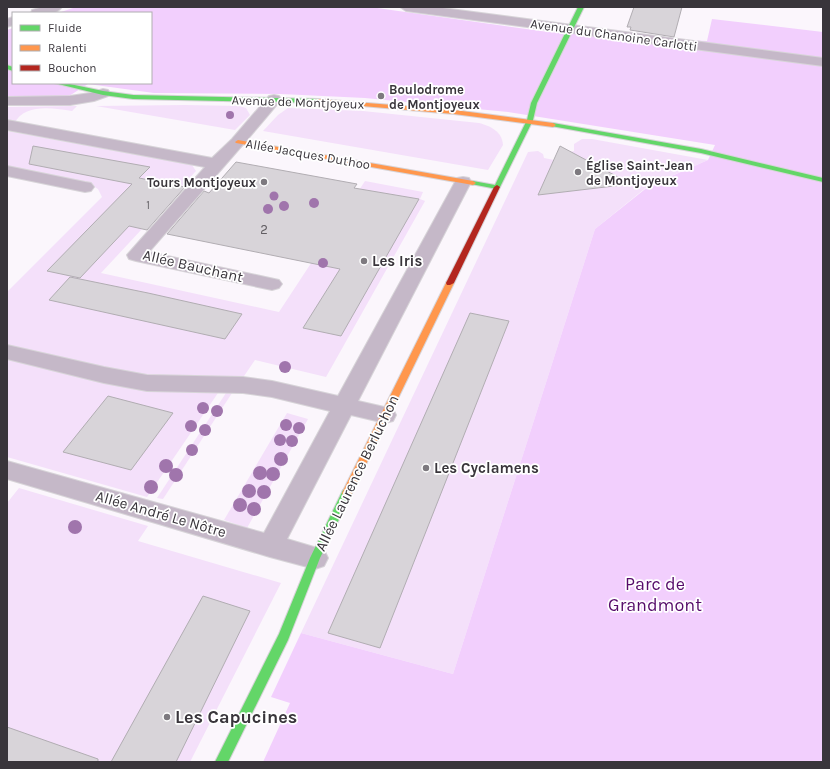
<svg xmlns="http://www.w3.org/2000/svg" width="830" height="769" viewBox="0 0 830 769" font-family="Karla,sans-serif">
<rect width="100%" height="100%" fill="#fbf6fc"/>
<!-- green -->
<g fill="#f4e0fa">
<polygon points="185,105 239,106 246,108 250,115 235,130 96,106"/>
<path d="M77,106L72,111C53,108 24,103 14,124L7,123V107Z"/>
<path d="M288,108L363,111L479,123C490,126 502,131 503,145L488,170L263,131L278,115Z"/>
<polygon points="7,131 192,165 196,171 101,273 279,312 365,181 423,192 420,199 425,201 326,377 255,360 242,379 179,379 111,372 7,346 7,292 102,197 98,189 93,186 7,167"/>
<polygon points="582,139 592,139 708,160 648,186 595,229 453,674 301,633 528,152 538,151 543,154 544,158 554,160 538,195 630,184 570,152 574,151 574,144"/>
<polygon points="7,357 132,389 147,390 220,390 147,497 7,457"/>
<polygon points="226,393 232,393 163,499 157,498"/>
<polygon points="287,413 308,419 247,528 224,520"/>
<polygon points="19,488 148,526 138,541 281,583 190,762 7,762 7,503"/>
</g>
<!-- forest -->
<polygon fill="#f2cffd" points="76,7 370,7 548,32 707,41 712,19 823,32 823,762 263,762 290,703 271,697 301,633 453,674 595,229 649,186 708,160 715,145 508,112 365,98 281,94 154,93 88,84 69,96 7,96 7,30 13,28 13,83 151,83 151,13 58,13"/>
<!-- building -->
<g fill="#d8d4d9" stroke="#b1adb2">
<polygon points="634,7 682,7 674,37 630,30 631,27 627,27"/>
<polygon points="33,146 150,167 139,178 185,187 147,230 129,226 80,278 47,271 132,184 29,164"/>
<polygon points="560,146 631,184 538,195"/>
<polygon points="236,162 357,184 354,188 419,199 341,336 303,328 340,269 167,234 204,191 209,193"/>
<polygon points="70,277 148,293 242,314 225,339 49,300"/>
<polygon points="470,313 509,321 380,648 328,633"/>
<polygon points="108,396 173,413 131,470 63,452"/>
<polygon points="203,596 250,611 176,762 111,762"/>
<polygon points="7,727 98,759 98,762 7,762"/>
</g>
<g fill="none" stroke-linecap="round" stroke-linejoin="round">
<defs>
<g id="street">
<path d="M43,7H62C56,16 40,13 31,13L32,10Z"/>
<polygon points="400,7 435,7 823,58 823,66 406,11"/>
<polygon points="13,17 13,25 7,27 7,19"/>
<polygon points="103,89 108,90 110,93 108,96 94,101 70,105 7,105 7,97 70,96 90,93"/>
<path d="M274,95L279,96L281,99L279,102C237,153 192,202 149,252L279,280L282,284L279,288L272,290L136,261L129,259L127,255L205,167L7,130V120L212,158L232,139L269,96Z"/>
<polygon points="7,166 85,182 91,183 94,187 91,191 85,192 7,176"/>
<polygon points="463,177 469,178 471,182 358,401 393,409 396,415 393,421 385,423 351,415 287,539 324,550 328,558 324,566 315,569 270,557 7,479 7,461 264,533 330,411 272,397 243,393 147,391 104,383 7,359 7,345 104,367 147,375 243,377 272,381 338,396 455,182 457,178"/>
</g>
<g id="fast">
<polygon points="578,7 584,7 537,103 533,120 500,187 497,189 471,184 470,183 473,181 495,185 527,120 531,103"/>
<polygon points="7,65 13,67 13,71 7,69"/>
<polygon points="54,83 65,83 103,91 133,95 318,99 321,101 318,103 133,99 103,95"/>
<polygon points="553,123 701,149 823,178 823,182 701,153 551,126 551,124"/>
<polygon points="347,489 351,490 352,493 320,558 288,640 228,762 215,762 279,634 310,558 343,490"/>
</g>
<g id="slow">
<polygon points="318,99 454,110 553,123 556,125 553,127 454,114 316,102 315,101"/>
<polygon points="238,140 473,181 476,183 473,185 236,143 235,142"/>
<polygon points="447,281 450,281 454,283 352,493 351,496 347,497 343,496 342,493"/>
</g>
<polygon id="jam" points="497,185 500,187 454,283 450,285 447,285 446,283 494,187"/>
</defs>
<!-- street casing -->
<use href="#street" stroke="#d7d4d8" stroke-width="2"/>
<!-- fast casing -->
<use href="#fast" stroke="#d7d4d8" stroke-width="2"/>
<!-- slow casing -->
<use href="#slow" stroke="#d7d4d8" stroke-width="2"/>
<!-- jam casing -->
<use href="#jam" stroke="#d7d4d8" stroke-width="2"/>
<!-- street -->
<use href="#street" fill="#c5b8c8" fill-rule="evenodd"/>
<!-- fast -->
<use href="#fast" fill="#63d668" fill-rule="evenodd"/>
<!-- slow -->
<use href="#slow" fill="#ff974d" fill-rule="evenodd"/>
<!-- jam -->
<use href="#jam" fill="#b3261e" fill-rule="evenodd"/>
</g>
<!-- trees -->
<g fill="#a075ac">
<circle cx="230" cy="115" r="4"/>
<circle cx="274" cy="196" r="4.5"/>
<circle cx="314" cy="203" r="5"/>
<circle cx="284" cy="206" r="5"/>
<circle cx="268" cy="209" r="5"/>
<circle cx="323" cy="263" r="5"/>
<circle cx="285" cy="367" r="6"/>
<circle cx="203" cy="408" r="6"/>
<circle cx="217" cy="411" r="6"/>
<circle cx="286" cy="425" r="6"/>
<circle cx="191" cy="426" r="6"/>
<circle cx="299" cy="428" r="6"/>
<circle cx="205" cy="430" r="6"/>
<circle cx="280" cy="440" r="6"/>
<circle cx="292" cy="441" r="6"/>
<circle cx="192" cy="450" r="6"/>
<circle cx="281" cy="459" r="7"/>
<circle cx="166" cy="466" r="7"/>
<circle cx="260" cy="473" r="7"/>
<circle cx="273" cy="474" r="7"/>
<circle cx="176" cy="475" r="7"/>
<circle cx="151" cy="487" r="7"/>
<circle cx="249" cy="491" r="7"/>
<circle cx="264" cy="492" r="7"/>
<circle cx="240" cy="505" r="7"/>
<circle cx="254" cy="509" r="7"/>
<circle cx="75" cy="527" r="7"/>
</g>
<!-- markers -->
<g fill="#7d797f" stroke="#fff" stroke-width="1.5">
<circle cx="381" cy="96" r="4"/>
<circle cx="578" cy="172" r="4"/>
<circle cx="264" cy="182" r="4"/>
<circle cx="364" cy="261" r="4"/>
<circle cx="426" cy="468" r="4"/>
<circle cx="167" cy="717" r="4"/>
</g>
<g text-anchor="middle" dominant-baseline="central" stroke-width="3.5" stroke-linejoin="round" paint-order="stroke">
<!-- far-number labels -->
<g font-size="11" fill="#615d62">
<text x="148" y="205">1</text>
</g>
<!-- far-street labels -->
<g font-size="13" fill="#39353b" stroke="#fff">
<text transform="translate(614 35) rotate(8)">Avenue du Chanoine Carlotti</text>
<text transform="translate(298 102) rotate(2)">Avenue de Montjoyeux</text>
<text transform="translate(308 154) rotate(10)">Allée Jacques Duthoo</text>
</g>
<!-- far-poi labels -->
<g font-size="13" font-weight="bold" fill="#39353b" stroke="#fff" text-anchor="start">
<text x="389" y="89">Boulodrome<tspan x="389" dy="15">de Montjoyeux</tspan></text>
<text x="586" y="165">Église Saint-Jean<tspan x="586" dy="15">de Montjoyeux</tspan></text>
<text x="256" y="182" text-anchor="end">Tours Montjoyeux</text>
</g>
<!-- number labels -->
<g font-size="13" fill="#615d62">
<text x="264" y="229">2</text>
</g>
<!-- poi labels -->
<g font-size="15" font-weight="bold" fill="#39353b" stroke="#fff" text-anchor="start">
<text x="372" y="261">Les Iris</text>
<text x="434" y="468">Les Cyclamens</text>
</g>
<!-- street labels -->
<g font-size="15" fill="#39353b" stroke="#fff">
<text transform="translate(193 266) rotate(13)">Allée Bauchant</text>
<text transform="translate(357 473) rotate(-64)">Allée Laurence Berluchon</text>
<text transform="translate(161 514) rotate(16)">Allée André Le Nôtre</text>
</g>
<!-- near-park labels -->
<g font-size="18" fill="#560c6a" stroke="#fff">
<text x="655" y="584">Parc de<tspan x="655" dy="21">Grandmont</tspan></text>
</g>
<!-- near-poi labels -->
<g font-size="18" font-weight="bold" fill="#39353b" stroke="#fff" text-anchor="start">
<text x="175" y="717">Les Capucines</text>
</g>
</g>
<!-- border -->
<rect width="830" height="769" fill="none" stroke="#39353b" stroke-width="16"/>
<!-- legend -->
<rect x="12" y="12" width="140" height="72" fill="#ffffff" stroke="#b0aeb1"/>
<rect x="20" y="25" width="20" height="6" fill="#63d668" stroke="#b0aeb1"/>
<text x="48" y="32" font-size="12" fill="#39353b">Fluide</text>
<rect x="20" y="45" width="20" height="6" fill="#ff974d" stroke="#b0aeb1"/>
<text x="48" y="52" font-size="12" fill="#39353b">Ralenti</text>
<rect x="20" y="65" width="20" height="6" fill="#b3261e" stroke="#b0aeb1"/>
<text x="48" y="72" font-size="12" fill="#39353b">Bouchon</text>
</svg>
